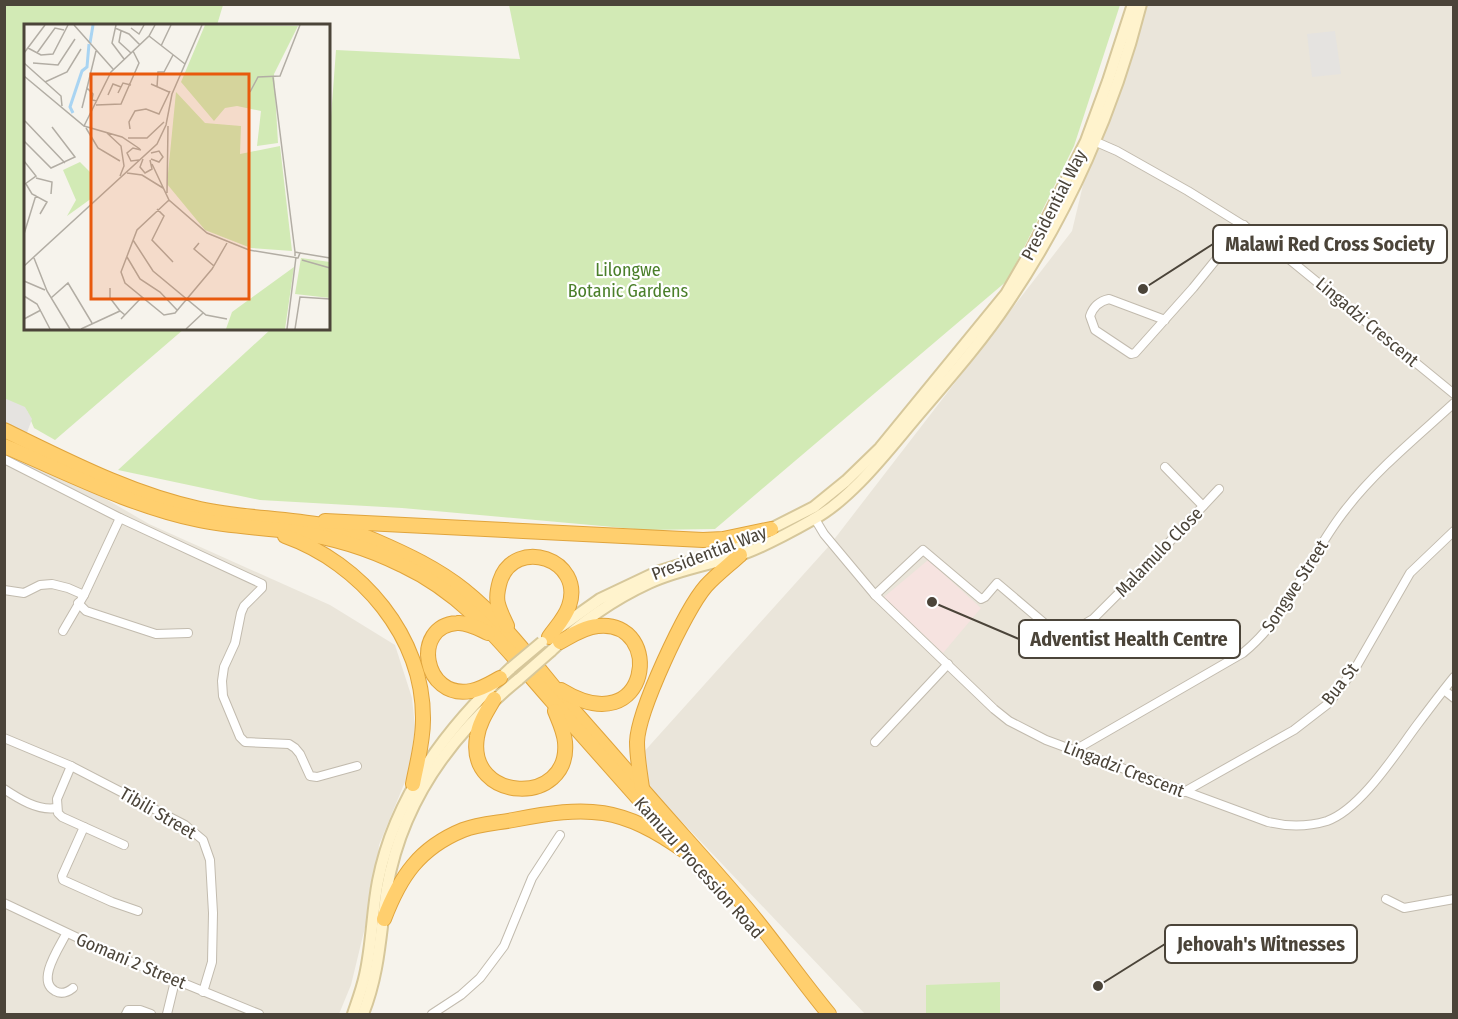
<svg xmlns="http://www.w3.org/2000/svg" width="1458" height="1019" viewBox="0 0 1458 1019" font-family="'Fira Sans Condensed',sans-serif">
<rect width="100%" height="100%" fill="#f6f3ec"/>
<!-- residential -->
<g fill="#eae5da">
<polygon points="1126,5 1453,5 1453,1014 865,1014 645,783 642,754 829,546 1072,231"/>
<polygon points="5,450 80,484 149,524 330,605 395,645 412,698 415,727 409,772 379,845 375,886 351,985 339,1014 5,1014"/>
</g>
<!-- medical -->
<polygon fill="#f6e3e0" points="928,560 981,608 943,653 884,597"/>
<!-- green -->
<g fill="#d2eab5">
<polygon points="5,5 223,5 217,25 26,26 26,328 184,329 55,440 34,428 27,411 5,401"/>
<polygon points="509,5 509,4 1120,5 1074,146 1008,280 715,529 646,530 402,508 260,500 118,470 271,329 328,328 328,157 336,50 520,59"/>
<polygon points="1000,982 1000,1014 926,1014 926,985"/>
</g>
<!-- parking -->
<g fill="#e5e3e0">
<polygon points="1335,31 1341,74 1312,77 1307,34"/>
<polygon points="4,398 25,407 32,419 25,438 5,429"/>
</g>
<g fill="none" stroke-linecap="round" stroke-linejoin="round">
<defs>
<g id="street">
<polyline points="1094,141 1117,151 1188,191 1262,237 1454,394"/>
<path d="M1165,320L1109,299C1100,301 1093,307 1090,316L1095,330L1131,354L1135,353L1193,288L1244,225"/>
<polyline points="4,459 120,518 262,584 262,588 244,606 241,613 235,643 224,667 222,681 223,696 240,737 245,742 289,744 295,748 300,754 310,776 317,777 357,766"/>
<polyline points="1165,467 1203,506"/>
<path d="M815,519L824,534L875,595L994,709L1009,721L1046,740L1268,822C1288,827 1307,827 1327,821C1361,809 1396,753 1417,725C1429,709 1441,693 1454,677"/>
<polyline points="4,590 24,593 40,585 52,584 68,588 84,595"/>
<polyline points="875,595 923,550 981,599 985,597 997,583 1050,628 1065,631 1076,629 1093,619 1161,551 1219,489"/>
<polyline points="78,603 86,611 156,634 188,633"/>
<polyline points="63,631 84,595 120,518"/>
<polyline points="1444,690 1454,698"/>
<polyline points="4,738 71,766 185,825 203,840 210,860 213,913 212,962 203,992"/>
<polyline points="875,742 948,664"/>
<path d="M1075,750L1243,653C1291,614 1308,556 1346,509C1376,470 1418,436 1454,403"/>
<polyline points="71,766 57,799 58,813 62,817 124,845"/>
<path d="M4,789C19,799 38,811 56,808"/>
<polyline points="1184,792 1294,730 1329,703 1356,667 1410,573 1454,531"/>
<polyline points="84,827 62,876 63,880 112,902 138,911"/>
<polyline points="1386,899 1404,908 1454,899"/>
<polyline points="4,903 112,954 259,1014"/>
<path d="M66,934C59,948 36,981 55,991C62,995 68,992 73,988"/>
<polyline points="126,1014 128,1010 140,1010 151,1014"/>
<polyline points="167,1014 175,981"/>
<polyline points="432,1014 461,995 480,978 504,946 532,878 560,835"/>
</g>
<g id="secondary">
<polyline points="559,628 600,599 657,572 718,553 757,536 814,507 846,481 880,448 1006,294 1028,256 1086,141 1108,81 1133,4"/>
<path d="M551,651C580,623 612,600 649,583C677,570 708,565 737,556C762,548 789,533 812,520C850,500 886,453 913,421C946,382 980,344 1008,302C1068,214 1115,108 1141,4"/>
<path d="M353,1014C357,1002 362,989 365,975C372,944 372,912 378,881C395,795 448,726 511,668"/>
<path d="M363,1014C380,971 380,933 387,888C402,801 451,734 519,679"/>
</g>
<g id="highway">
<path d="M4,430C68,461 131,494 200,509C259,522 319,516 376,541C406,554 438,569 464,590C504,622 534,664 567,703C588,727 609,750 630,775C668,820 710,864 748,910C776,944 801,980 829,1014"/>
<path d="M4,446C68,473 131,506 199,520C231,527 262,527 294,532C331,537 368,548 402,565C468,596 505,648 552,701C591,745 630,789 669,833"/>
<polyline points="325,521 703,540 723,539 771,529"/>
<path d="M285,536C361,563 424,637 423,720C423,742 417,763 413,784"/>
<path d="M507,626C504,619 500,612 498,604C496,597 498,588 500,581C515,536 585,559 569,606C565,618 556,627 549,637"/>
<path d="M488,633C479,629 468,622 457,623C411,626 423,700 471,691C482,689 491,683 500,678"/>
<path d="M560,642C571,636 584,627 598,626C665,619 651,745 561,690"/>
<path d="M494,699C487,711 479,723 477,737C466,803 571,807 565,742C564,731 559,721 555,711"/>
<path d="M642,788C640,773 637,757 637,742C638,711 685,610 706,586C716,575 729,565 740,555"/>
<path d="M384,919C400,877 419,848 463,830C478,824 497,823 513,820C589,805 621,806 686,852"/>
</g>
</defs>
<!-- street casing -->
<use href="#street" stroke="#c2bbae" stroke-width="10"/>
<!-- secondary casing -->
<use href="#secondary" stroke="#d6c79b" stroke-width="14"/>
<!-- highway casing -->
<use href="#highway" stroke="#e0a43c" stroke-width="16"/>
<!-- street -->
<use href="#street" stroke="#fff" stroke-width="8"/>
<!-- secondary -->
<use href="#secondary" stroke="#fff3cd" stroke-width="10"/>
<!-- highway -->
<use href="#highway" stroke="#ffcf6e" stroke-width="14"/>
<defs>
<g id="secondary-bridge">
<polyline points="511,668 542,642"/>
<polyline points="519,679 551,651"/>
</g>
</defs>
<!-- secondary-bridge casing -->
<use href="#secondary-bridge" stroke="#d6c79b" stroke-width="14" stroke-linecap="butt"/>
<!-- secondary-bridge -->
<use href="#secondary-bridge" stroke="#fff3cd" stroke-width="10"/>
</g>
<g text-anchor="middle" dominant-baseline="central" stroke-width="4.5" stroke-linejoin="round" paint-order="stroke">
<!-- street labels -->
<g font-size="18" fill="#4b4439" stroke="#fff">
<text transform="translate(1054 205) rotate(-63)">Presidential Way</text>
<text transform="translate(1367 322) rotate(40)">Lingadzi Crescent</text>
<text transform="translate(1159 552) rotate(-46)">Malamulo Close</text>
<text transform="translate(709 553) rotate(-21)">Presidential Way</text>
<text transform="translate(1295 586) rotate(-57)">Songwe Street</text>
<text transform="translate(1340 684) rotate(-52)">Bua St</text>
<text transform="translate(1124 769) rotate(21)">Lingadzi Crescent</text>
<text transform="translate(158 813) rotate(30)">Tibili Street</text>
<text transform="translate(699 868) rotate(48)">Kamuzu Procession Road</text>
<text transform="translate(131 961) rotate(23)">Gomani 2 Street</text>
</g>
<!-- park labels -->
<g font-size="18" fill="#4a7f2a" stroke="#fff">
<text x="628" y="270">Lilongwe<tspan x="628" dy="21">Botanic Gardens</tspan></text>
</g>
</g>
<!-- overview -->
<g transform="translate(24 24)">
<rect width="306" height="306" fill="#f6f3ec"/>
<path d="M181,1L274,2L250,50L254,119L233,122L237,87L213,82L201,84L190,97L157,58ZM152,68L181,99L217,102L216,130L256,122L268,227L227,224L181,206L143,160ZM56,138L68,150V174L43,192L52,176L39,146ZM277,234L306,238V274L271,270ZM270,243L261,305H202L208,288Z" fill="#d2eab5"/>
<path fill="none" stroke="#a9d4f2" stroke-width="3" d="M66,19L69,1M49,89L46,83L58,47L63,43L65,20"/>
<path fill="none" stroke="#b2ada4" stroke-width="1.5" d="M50,1L89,45M92,1L88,19L100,35M91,4L105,10L116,21M107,4L115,10L120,1M97,7L95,18L107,29M125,12L161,40M137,22L147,1M4,24L17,31L29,30L44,1M72,27L63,64L69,70L68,76L73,77M0,29L21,1M13,29L31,4L40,6M0,39L37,72L38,82M9,39L34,41L51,15M0,52L60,102L98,113L116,125M249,53L271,228M21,58L43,48L57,25M127,60L145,68M133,63L134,48H140L149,31M226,68L234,53L256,52L276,1M94,69L99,59L107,61M84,71L89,60L97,63M72,81L97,80L115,39L109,27M58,84L63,64M1,97L41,139M60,102L87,48L125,12L131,1M62,104L74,124L96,137M106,105L105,98L111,87L122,85L135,90L146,67M83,109L97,122L100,142L96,152M104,114H123L140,98M0,117L27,144L51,133L28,103M119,135L116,143L121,149L128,145L126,136M127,135L135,138L139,133L135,127L127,129M115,136L107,137L103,129L109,124L117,126M0,137L12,152L1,160M128,140L145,176L183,209L225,226L274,234L276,229L271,228V232M103,149L118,151L139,164M12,154L28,158L27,170M2,160L8,170L23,178L16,190M143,169L144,102M145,176L113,206L97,248L101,259L140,291L151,289L188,245L203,219M133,185L140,192L128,216L149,238M0,210L12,171M109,216L129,247L182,291L203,295M175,219L170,225L190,242M276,229L306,234M103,233L116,255L136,268L153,286M10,234L23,267L46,305M278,236L306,244M0,242L133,120L142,101L148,70L178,1M0,257L21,266M86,264V274L96,287M0,272L13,280L26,305M27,274L44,259L68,299M0,295L17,286M97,295L118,273M57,305L96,287L101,291M162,305L179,289M263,305L272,233M271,305L276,273L306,275"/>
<path fill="#e8590c" fill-opacity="0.15" stroke="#e8590c" stroke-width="3" d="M67,50H225V275H67Z"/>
<rect width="306" height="306" fill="none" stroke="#4b4439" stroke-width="3"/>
</g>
<!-- callouts -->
<path fill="none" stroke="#4b4439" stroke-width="2" d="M1143 289L1213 244M932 602L1019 639M1098 986L1165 944"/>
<g fill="#4b4439" stroke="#fff" stroke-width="2">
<circle cx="1143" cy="289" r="6"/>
<circle cx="932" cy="602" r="6"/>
<circle cx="1098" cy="986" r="6"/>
</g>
<g fill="#fff" stroke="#4b4439" stroke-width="2">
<rect x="1213" y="225" width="234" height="38" rx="6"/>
<rect x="1019" y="620" width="221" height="38" rx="6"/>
<rect x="1165" y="925" width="192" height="38" rx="6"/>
</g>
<g font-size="20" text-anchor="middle" font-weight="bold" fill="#4b4439">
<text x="1330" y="251">Malawi Red Cross Society</text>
<text x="1129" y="646">Adventist Health Centre</text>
<text x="1261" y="951">Jehovah's Witnesses</text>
</g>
<!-- border -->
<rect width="1458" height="1019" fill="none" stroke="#4b4439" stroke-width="12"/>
</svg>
